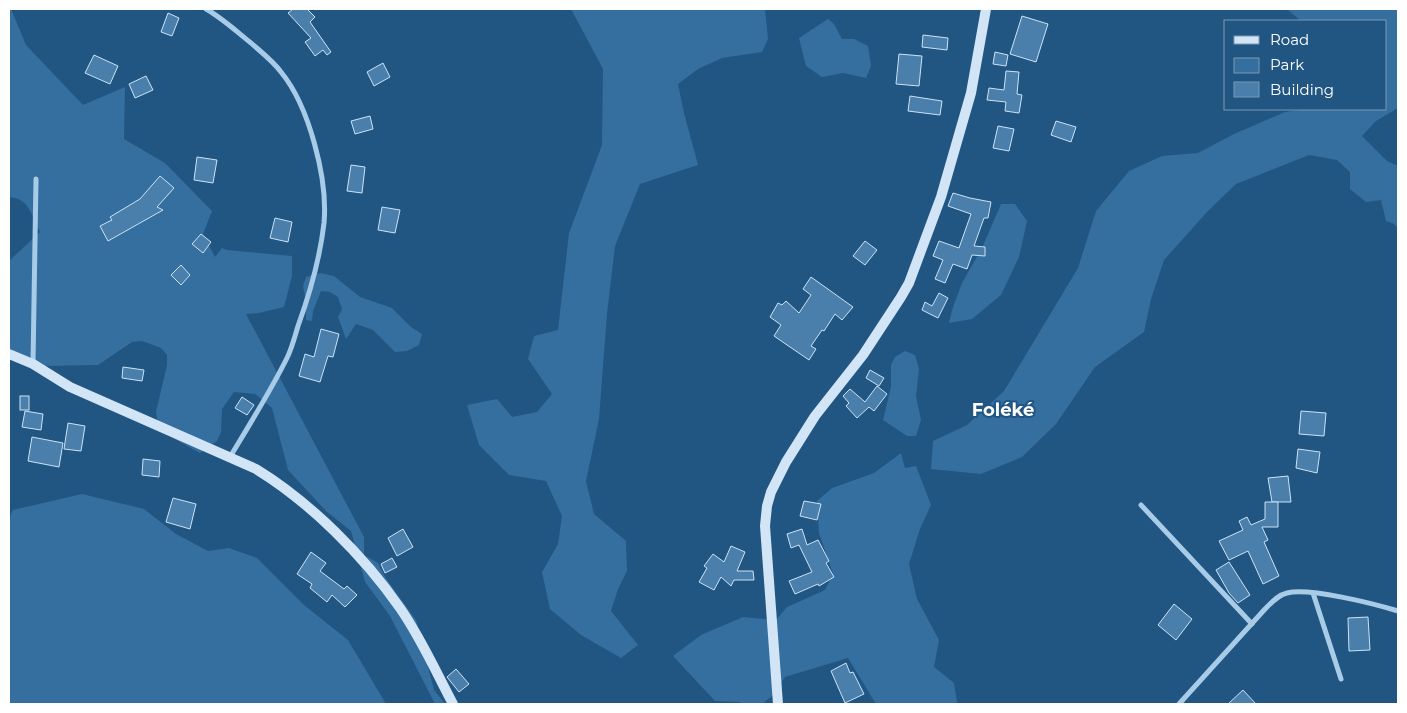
<svg xmlns="http://www.w3.org/2000/svg" width="1407" height="713" viewBox="0 0 1407 713" font-family="Montserrat,sans-serif">
<rect width="100%" height="100%" fill="#215582"/>
<!-- green -->
<g fill="#356fa0">
<path d="M9,9H11L26,45L83,105L125,87L124,139L165,163L212,211L203,234L215,257L222,248L227,250L292,256V276L284,307L259,313L246,314L364,537V555L378,563L385,577L416,620L434,690L445,704H435L390,616L365,582L351,531L326,511L288,470L272,408L255,394L234,392L222,409L221,432L217,441L200,453L173,438L158,424L156,412L167,365V355L161,348L142,341L132,342L98,365L42,366L9,350V261L40,232C32,216 29,198 9,197Z"/>
<polygon points="571,9 765,9 768,39 762,52 722,58 698,69 678,84 684,113 698,165 640,184 615,246 607,314 599,419 586,481 594,514 626,541 627,571 618,589 611,611 638,645 621,658 581,635 550,609 542,572 558,544 562,516 546,481 509,475 479,445 467,405 497,399 512,417 537,412 552,394 528,359 534,336 558,330 569,233 602,145 603,69"/>
<polygon points="1290,9 1398,9 1398,108 1376,121 1362,136 1387,161 1398,166 1398,229 1394,224 1386,221 1381,200 1366,202 1350,189 1350,172 1337,160 1309,155 1236,184 1208,211 1164,260 1151,299 1144,332 1095,367 1056,424 1022,457 981,474 931,469 933,441 967,425 1004,391 1078,268 1096,211 1129,171 1162,156 1198,153 1234,134 1285,112 1308,109 1386,109 1386,21 1301,21 1288,10"/>
<polygon points="828,19 834,24 842,39 854,39 868,46 871,66 866,78 843,73 822,77 806,66 799,38"/>
<polygon points="1001,204 1015,204 1027,221 1019,257 1001,295 972,319 949,323 953,307 962,283 982,248"/>
<polygon points="320,273 334,276 360,297 392,308 411,327 422,334 419,345 407,351 395,352 373,330 356,324 346,339 338,317 342,309 338,297 330,292 321,291 313,311 312,321 306,320 306,302 303,286 306,277"/>
<polygon points="905,351 915,355 919,369 916,396 921,420 916,436 907,436 883,420 891,387 891,365 895,357"/>
<polygon points="901,453 905,468 916,466 931,505 920,529 909,564 917,599 939,640 934,667 954,683 957,702 956,704 876,704 848,658 785,677 772,696 762,704 741,704 740,702 715,701 673,656 701,635 743,617 776,620 787,607 825,590 833,574 819,533 817,501 832,488 874,473"/>
<polygon points="82,494 144,509 176,534 208,551 229,548 257,558 304,605 348,640 386,704 9,704 9,519 13,510"/>
</g>
<!-- building -->
<g fill="#4a7fab" stroke="#cbe3f6">
<polygon points="293,9 307,9 315,17 310,22 331,52 327,55 323,50 315,56 305,42 311,38 288,13"/>
<polygon points="168,13 179,18 172,36 161,32"/>
<polygon points="1022,16 1048,24 1036,62 1010,54"/>
<polygon points="923,35 948,38 947,50 922,47"/>
<polygon points="995,52 1008,55 1006,66 993,64"/>
<polygon points="899,54 922,56 919,86 896,84"/>
<polygon points="94,55 118,66 110,84 85,73"/>
<polygon points="383,63 390,77 374,86 367,72"/>
<polygon points="1006,71 1019,72 1017,94 1022,95 1019,113 1005,111 1006,102 987,100 989,88 1004,90"/>
<polygon points="146,76 153,90 135,98 129,84"/>
<polygon points="910,96 942,101 940,115 908,111"/>
<polygon points="370,116 373,129 355,134 351,121"/>
<polygon points="1056,121 1076,127 1071,142 1051,135"/>
<polygon points="998,126 1014,129 1009,151 993,148"/>
<polygon points="197,157 217,160 213,183 194,180"/>
<polygon points="351,165 365,167 362,193 347,191"/>
<polygon points="160,176 174,188 157,207 163,210 108,241 100,226 112,220 110,217 140,199"/>
<polygon points="953,193 970,198 991,202 988,218 984,218 974,246 985,247 985,256 972,255 967,269 953,264 945,283 935,279 943,260 933,256 939,241 959,248 971,214 948,206"/>
<polygon points="382,207 400,210 395,233 378,230"/>
<polygon points="275,218 292,222 288,242 270,238"/>
<polygon points="201,234 211,242 203,253 192,244"/>
<polygon points="865,241 877,250 865,265 853,256"/>
<polygon points="181,265 190,275 181,285 171,275"/>
<polygon points="811,277 853,307 842,320 835,314 824,331 822,330 811,346 816,349 809,360 774,336 781,325 770,317 778,303 782,305 786,301 799,313 811,295 803,289"/>
<polygon points="939,293 948,298 938,318 922,310 925,302 932,306"/>
<polygon points="321,329 339,334 333,357 328,356 320,382 299,376 305,354 314,357"/>
<polygon points="123,367 144,370 142,381 122,378"/>
<polygon points="870,370 884,378 879,386 866,378"/>
<polygon points="877,386 887,394 874,411 869,407 857,418 846,406 849,403 843,396 850,389 865,402"/>
<rect x="20" y="396" width="9" height="14"/>
<polygon points="242,397 254,405 247,415 235,408"/>
<polygon points="25,411 43,414 41,430 22,427"/>
<polygon points="1301,411 1326,413 1324,436 1299,434"/>
<polygon points="68,423 85,426 81,451 64,449"/>
<polygon points="32,437 63,443 59,467 28,461"/>
<polygon points="1298,449 1320,452 1317,473 1296,468"/>
<polygon points="143,459 160,461 159,477 142,475"/>
<polygon points="1288,476 1291,502 1272,502 1268,478"/>
<polygon points="173,498 196,504 190,529 166,522"/>
<polygon points="804,501 821,504 817,520 800,516"/>
<polygon points="1265,502 1278,502 1278,527 1262,527 1268,540 1264,542 1279,576 1263,584 1248,551 1229,560 1219,541 1243,530 1239,521 1247,517 1251,525 1265,519"/>
<polygon points="403,529 413,547 397,556 388,538"/>
<polygon points="802,529 807,545 818,540 829,561 826,563 834,577 819,586 818,584 795,594 789,581 812,572 799,545 791,548 787,534"/>
<polygon points="731,546 745,552 737,571 753,571 754,580 734,580 731,586 721,577 714,590 699,582 707,568 704,566 713,554 724,562"/>
<polygon points="311,552 326,563 320,571 344,589 347,586 357,595 345,607 332,595 327,602 310,588 312,584 297,574"/>
<polygon points="392,558 397,567 385,573 381,564"/>
<polygon points="1229,562 1250,595 1238,603 1229,593 1216,570"/>
<polygon points="1174,604 1192,619 1176,640 1158,625"/>
<polygon points="1368,617 1370,650 1349,651 1348,618"/>
<polygon points="846,663 850,673 853,672 864,694 845,703 831,671"/>
<polygon points="456,669 469,684 459,692 447,677"/>
<polygon points="1243,690 1256,704 1228,704"/>
</g>
<g fill="none" stroke-linecap="round" stroke-linejoin="round">
<!-- street -->
<g stroke="#a8cbe8" stroke-width="5">
<path d="M206,9C222,18 236,31 251,43C261,52 273,61 281,72C309,106 328,179 324,223C320,258 310,293 298,326C295,336 292,348 287,358C270,392 250,424 230,457"/>
<polyline points="33,364 36,179"/>
<polyline points="1141,505 1252,624"/>
<polyline points="1313,593 1341,679"/>
<path d="M1179,704L1265,609C1271,603 1278,595 1287,593C1308,587 1375,604 1398,611"/>
</g>
<!-- secondary -->
<g stroke="#d2e5f7" stroke-width="10">
<path d="M9,354L33,364L70,387L256,469C310,502 364,556 400,608C421,638 436,672 453,704"/>
<polyline points="778,704 765,526 767,506 771,492 786,462 815,416 863,355 901,297 909,283 941,197 971,93 986,9"/>
</g>
</g>
<g text-anchor="middle" dominant-baseline="central" stroke-width="4" stroke-linejoin="round" paint-order="stroke">
<!-- quarter labels -->
<g font-size="18" font-weight="bold" fill="#fff" stroke="#215582">
<text x="1003" y="410">Foléké</text>
</g>
</g>
<!-- border -->
<rect width="1407" height="713" fill="none" stroke="#ffffff" stroke-width="20"/>
<!-- legend -->
<rect x="1224" y="20" width="162" height="90" fill="#215582" stroke="#7a99b4"/>
<rect x="1234" y="36" width="25" height="8" fill="#d2e5f7" stroke="#7a99b4"/>
<text x="1270" y="45" font-size="15" fill="#ffffff">Road</text>
<rect x="1234" y="58" width="25" height="15" fill="#356fa0" stroke="#7a99b4"/>
<text x="1270" y="70" font-size="15" fill="#ffffff">Park</text>
<rect x="1234" y="82" width="25" height="15" fill="#4a7fab" stroke="#7a99b4"/>
<text x="1270" y="95" font-size="15" fill="#ffffff">Building</text>
</svg>
